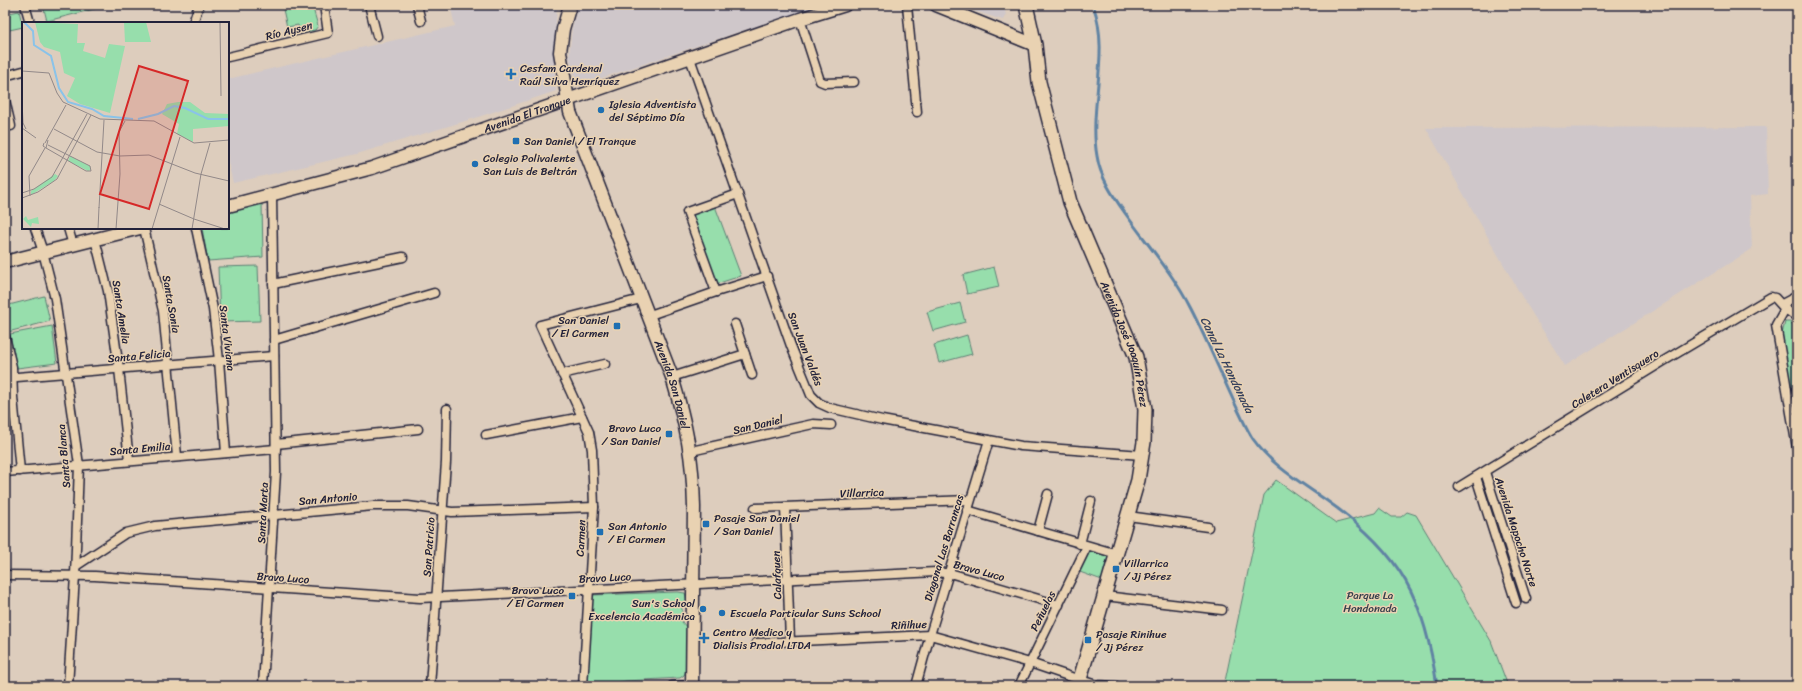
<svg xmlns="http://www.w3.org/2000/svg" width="1802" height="691" viewBox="0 0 1802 691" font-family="Sriracha,sans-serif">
<rect width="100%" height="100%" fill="#ddcdbd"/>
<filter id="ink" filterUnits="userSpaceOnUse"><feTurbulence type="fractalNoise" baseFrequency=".025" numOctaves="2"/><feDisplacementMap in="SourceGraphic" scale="8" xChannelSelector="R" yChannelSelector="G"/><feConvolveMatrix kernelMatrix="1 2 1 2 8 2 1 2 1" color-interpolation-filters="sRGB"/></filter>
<g filter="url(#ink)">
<!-- built -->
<g fill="#cfc7ca">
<polygon points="450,5 557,5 554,58 556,91 475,118 357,154 233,183 228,162 228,79 455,26"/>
<polygon points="578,5 825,5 774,20 578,86 569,57 572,28"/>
<polygon points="956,5 1004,5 1006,16 1003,20"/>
<polygon points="1766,127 1768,194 1750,196 1752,249 1565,366 1522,297 1426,128"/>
</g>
<!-- green -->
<g fill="#97deac" stroke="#5c8074">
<polygon points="43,5 110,5 47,21"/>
<polygon points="282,5 312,5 318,26 315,30 300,33 298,25 287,27"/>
<polygon points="19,11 23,27 5,31 5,14"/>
<polygon points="262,203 263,257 208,261 202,228 228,228 228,211"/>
<polygon points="715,206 741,276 716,284 691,214"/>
<polygon points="258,266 260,321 220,322 218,267"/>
<polygon points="994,267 999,287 967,294 963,275"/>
<polygon points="44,296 50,321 8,332 5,319 5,306"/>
<polygon points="960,303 965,322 933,331 927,312"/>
<polygon points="1785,322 1790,322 1797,329 1797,424 1782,334"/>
<polygon points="52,326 57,363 17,368 10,334"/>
<polygon points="967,335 972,354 939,363 934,345"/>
<polygon points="1276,480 1336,523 1375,513 1379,508 1392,517 1401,517 1407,512 1416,515 1491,641 1508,686 1224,686 1264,495"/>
<polygon points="1088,550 1109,555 1102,580 1077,571"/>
<polygon points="678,592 685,593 687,601 682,603 682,622 687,628 686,671 684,675 680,678 626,681 602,686 586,686 593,595"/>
</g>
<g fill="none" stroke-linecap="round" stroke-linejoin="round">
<!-- stream -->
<path stroke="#6083a3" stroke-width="3" d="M1093,5C1111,53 1088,106 1097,156C1100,177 1113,196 1125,213C1147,244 1174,275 1191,309C1208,342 1222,377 1238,410C1243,420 1247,430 1253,439C1273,467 1302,483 1330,503C1402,554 1424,599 1437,686"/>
<defs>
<g id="street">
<polyline points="25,5 30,23"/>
<polyline points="369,5 377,36"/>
<polyline points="417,5 421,21"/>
<polyline points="907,5 917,112"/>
<polyline points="800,19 820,81 825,83 854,82"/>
<polyline points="193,23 199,5"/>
<polyline points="228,57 328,33 324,5"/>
<polyline points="690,58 791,346 811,395 819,403 830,408 882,420 1021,446 1142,455"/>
<polyline points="5,76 23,71"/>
<polyline points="5,100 11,126"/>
<polyline points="35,228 43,252 55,299 79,465 75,576 68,686"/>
<polyline points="68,228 73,245"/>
<polyline points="144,228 163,311 177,456"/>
<polyline points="196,228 213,309 219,360 226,453"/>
<polyline points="95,239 108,291 119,369 129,460"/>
<polyline points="273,284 403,257"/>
<polyline points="716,292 687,212 738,194"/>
<polyline points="1782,304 1797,296"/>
<polyline points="1785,309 1776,325 1797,448"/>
<polyline points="1785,309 1797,317"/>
<polyline points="647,316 716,292 767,276"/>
<polyline points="735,324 752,375"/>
<polyline points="5,337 12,367 13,397 20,471"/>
<polyline points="274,340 434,293"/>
<polyline points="562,374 605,364"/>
<polyline points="672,377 745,354"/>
<polyline points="5,378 274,356"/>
<polyline points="486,435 582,417"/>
<polyline points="276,444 418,429"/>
<polyline points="691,451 813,424 831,425"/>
<polyline points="5,472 276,449"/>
<polyline points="1485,472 1526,599"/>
<polyline points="1476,477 1516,603"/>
<polyline points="1459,487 1662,362 1771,297 1775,298 1785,309"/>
<polyline points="785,507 790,641"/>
<polyline points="755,508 970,500"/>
<polyline points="967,510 1117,554"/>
<polyline points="1128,516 1208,527"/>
<polyline points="1038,531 1048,494"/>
<polyline points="1080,544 1091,501"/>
<polyline points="76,566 126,533 155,526 373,506 408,506 452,512 594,507"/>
<polyline points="5,575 95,576 420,598 936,572 953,574 1059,605"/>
<polyline points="1105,596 1222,610"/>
<polyline points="756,643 930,635 1030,663 1080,680 1097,685 1116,686"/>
<polyline points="263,686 276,472 272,195"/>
<polyline points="430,686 446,462 447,409"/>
<polyline points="583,686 594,507 592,450 589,432 540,325 641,299"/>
<polyline points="672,686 692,685"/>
<polyline points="916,686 930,635 989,440"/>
<polyline points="1019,686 1087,546"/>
</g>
<g id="secondary">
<path id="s1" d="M570,5L563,29L560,52L570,112L672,377C686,424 693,458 694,507L692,686"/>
<polyline points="936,5 1035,45"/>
<path id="s2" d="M228,206L372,168L800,19L845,5"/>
<polyline points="5,262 140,228"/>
</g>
<g id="primary">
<path id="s3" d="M1026,5L1035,45L1039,82L1070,202L1136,357L1145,409L1144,442L1138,480L1078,686"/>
</g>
</defs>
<!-- street casing -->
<use href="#street" stroke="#22223b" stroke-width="11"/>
<!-- secondary casing -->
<use href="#secondary" stroke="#22223b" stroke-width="15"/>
<!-- primary casing -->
<use href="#primary" stroke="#22223b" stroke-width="16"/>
<!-- street -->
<use href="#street" stroke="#e9d2b2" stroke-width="8"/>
<!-- secondary -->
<use href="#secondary" stroke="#e9d2b2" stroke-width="12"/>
<!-- primary -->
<use href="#primary" stroke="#e9d2b2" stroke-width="13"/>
</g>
</g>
<!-- markers -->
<g fill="#1f6fb2" stroke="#e9d2b2" stroke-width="1.5">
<path d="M509 68h4v4h4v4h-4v4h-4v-4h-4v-4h4z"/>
<circle cx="601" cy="110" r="4"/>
<rect x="512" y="137" width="8" height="8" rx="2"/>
<circle cx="475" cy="164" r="4"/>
<rect x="613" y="322" width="8" height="8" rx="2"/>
<rect x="665" y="430" width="8" height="8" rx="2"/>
<rect x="702" y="520" width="8" height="8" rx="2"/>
<rect x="596" y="528" width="8" height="8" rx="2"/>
<rect x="1112" y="565" width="8" height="8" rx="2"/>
<rect x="568" y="592" width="8" height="8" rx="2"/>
<circle cx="703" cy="609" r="4"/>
<circle cx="722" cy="613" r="4"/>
<path d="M702 632h4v4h4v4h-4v4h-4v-4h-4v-4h4z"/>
<rect x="1084" y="636" width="8" height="8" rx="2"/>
</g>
<g text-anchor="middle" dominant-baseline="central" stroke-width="3" stroke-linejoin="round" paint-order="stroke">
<!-- street labels -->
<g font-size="11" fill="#22223b" stroke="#e9d2b2">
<text transform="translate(289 31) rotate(-14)">Río Aysen</text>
<text stroke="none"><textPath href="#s2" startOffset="313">Avenida El Tranque</textPath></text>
<text transform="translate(171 304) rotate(80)">Santa Sonia</text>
<text transform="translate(121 312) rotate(81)">Santa Amelia</text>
<text transform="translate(227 338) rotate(83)">Santa Viviana</text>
<text stroke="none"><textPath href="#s3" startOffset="355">Avenida José Joaquín Pérez</textPath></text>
<text transform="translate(805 349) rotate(69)">San Juan Valdés</text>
<text transform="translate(139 356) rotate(-5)">Santa Felicia</text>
<text transform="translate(1615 379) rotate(-32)">Caletera Ventisquero</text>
<text stroke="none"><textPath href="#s1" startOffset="400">Avenida San Daniel</textPath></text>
<text transform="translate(758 425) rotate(-13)">San Daniel</text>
<text transform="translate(140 449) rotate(-5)">Santa Emilia</text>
<text transform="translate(64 456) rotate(-95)">Santa Blanca</text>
<text transform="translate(862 493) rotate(-2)">Villarrica</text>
<text transform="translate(328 499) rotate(-5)">San Antonio</text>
<text transform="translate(263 513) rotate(-87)">Santa Marta</text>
<text transform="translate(1516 532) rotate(72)">Avenida Mapocho Norte</text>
<text transform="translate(581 538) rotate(-87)">Carmen</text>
<text transform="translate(429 547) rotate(-86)">San Patricio</text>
<text transform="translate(944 548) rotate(-73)">Diagonal Las Barrancas</text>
<text transform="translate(979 571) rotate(15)">Bravo Luco</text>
<text transform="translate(777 575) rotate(-92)">Calafquen</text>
<text transform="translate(283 578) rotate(4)">Bravo Luco</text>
<text transform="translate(605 578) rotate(-3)">Bravo Luco</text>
<text transform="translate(1043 611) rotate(-64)">Peñuelas</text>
<text transform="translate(909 625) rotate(-2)">Riñihue</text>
</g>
<!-- poi labels -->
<g font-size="11" fill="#22223b" stroke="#e9d2b2" text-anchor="start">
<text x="520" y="68">Cesfam Cardenal<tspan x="520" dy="13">Raúl Silva Henríquez</tspan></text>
<text x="609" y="104">Iglesia Adventista<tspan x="609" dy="13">del Séptimo Día</tspan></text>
<text x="524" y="141">San Daniel / El Tranque</text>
<text x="483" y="158">Colegio Polivalente<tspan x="483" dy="13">San Luis de Beltrán</tspan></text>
<text x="609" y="320" text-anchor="end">San Daniel<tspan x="609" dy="13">/ El Carmen</tspan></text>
<text x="661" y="428" text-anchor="end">Bravo Luco<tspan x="661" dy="13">/ San Daniel</tspan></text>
<text x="714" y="518">Pasaje San Daniel<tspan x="714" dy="13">/ San Daniel</tspan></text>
<text x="608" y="526">San Antonio<tspan x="608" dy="13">/ El Carmen</tspan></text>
<text x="1124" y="563">Villarrica<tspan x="1124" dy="13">/ Jj Pérez</tspan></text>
<text x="564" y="590" text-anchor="end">Bravo Luco<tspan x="564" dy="13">/ El Carmen</tspan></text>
<text x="695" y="603" text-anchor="end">Sun's School<tspan x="695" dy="13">Excelencia Académica</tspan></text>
<text x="730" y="613">Escuela Particular Suns School</text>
<text x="713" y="632">Centro Medico y<tspan x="713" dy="13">Dialisis Prodial LTDA</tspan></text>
<text x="1096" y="634">Pasaje Rinihue<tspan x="1096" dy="13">/ Jj Pérez</tspan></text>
</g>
<!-- park labels -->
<g font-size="11" fill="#343e4c" stroke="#e9d2b2">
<text x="1370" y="595">Parque La<tspan x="1370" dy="13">Hondonada</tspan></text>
</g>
<!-- water labels -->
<g font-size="12" font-style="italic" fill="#37425e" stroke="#e9d2b2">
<text transform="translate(1227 365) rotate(64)">Canal La Hondonada</text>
</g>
</g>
<!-- overview -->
<g transform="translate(22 22)">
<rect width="207" height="207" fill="#ddcdbd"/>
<path d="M13,0L56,2L55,21H63L61,29L83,36L87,22L103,24L88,91L58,82L45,74L53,56L42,51L38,30L22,25L18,20ZM102,0H124L129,20H103ZM156,80H168L183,91L207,92V104L171,107V120L155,112L157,102L140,92L145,82ZM48,134L68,144L69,148L66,149L46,139ZM33,152L36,154L32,159L9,173V169ZM4,194L6,198L16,195L17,202L10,201L9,205L1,197Z" fill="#97deac"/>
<path fill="none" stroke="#8ac3e9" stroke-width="2" d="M2,0L11,9L12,23L29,34L37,66L46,80L70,87L82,94L111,97M116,97L136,92L152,84L163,86L186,97H207"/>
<path fill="none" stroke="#928989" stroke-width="1" d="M198,0L199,74M0,49L27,51L35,71L41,80L78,97L132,99L172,121L207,118M0,78L1,101L4,107M0,106L14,116M32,107L75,130L98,134L127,133L173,151L207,159M22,121L21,124L24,126L26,118M23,121L44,83M26,123L68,144L69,149M24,126L64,149H69M0,171L12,167L30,155L65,92M8,174L7,154L23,126M0,176L16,170L35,157L69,93M137,182L172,197L203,207M77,186L82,98M76,207L77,185M94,207L98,152L97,110L103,99M130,207L158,115M170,207L179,152L188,121"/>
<path fill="#d62828" fill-opacity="0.15" stroke="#d62828" stroke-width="2" d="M117,44L166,59L127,187L78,172Z"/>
<rect width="207" height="207" fill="none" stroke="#22223b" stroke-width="2"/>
</g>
<!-- margin -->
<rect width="1802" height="691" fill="none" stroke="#e9d2b2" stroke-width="20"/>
<rect x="10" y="10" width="1782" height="671" fill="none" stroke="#22223b" stroke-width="1.5" filter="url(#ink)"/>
</svg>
